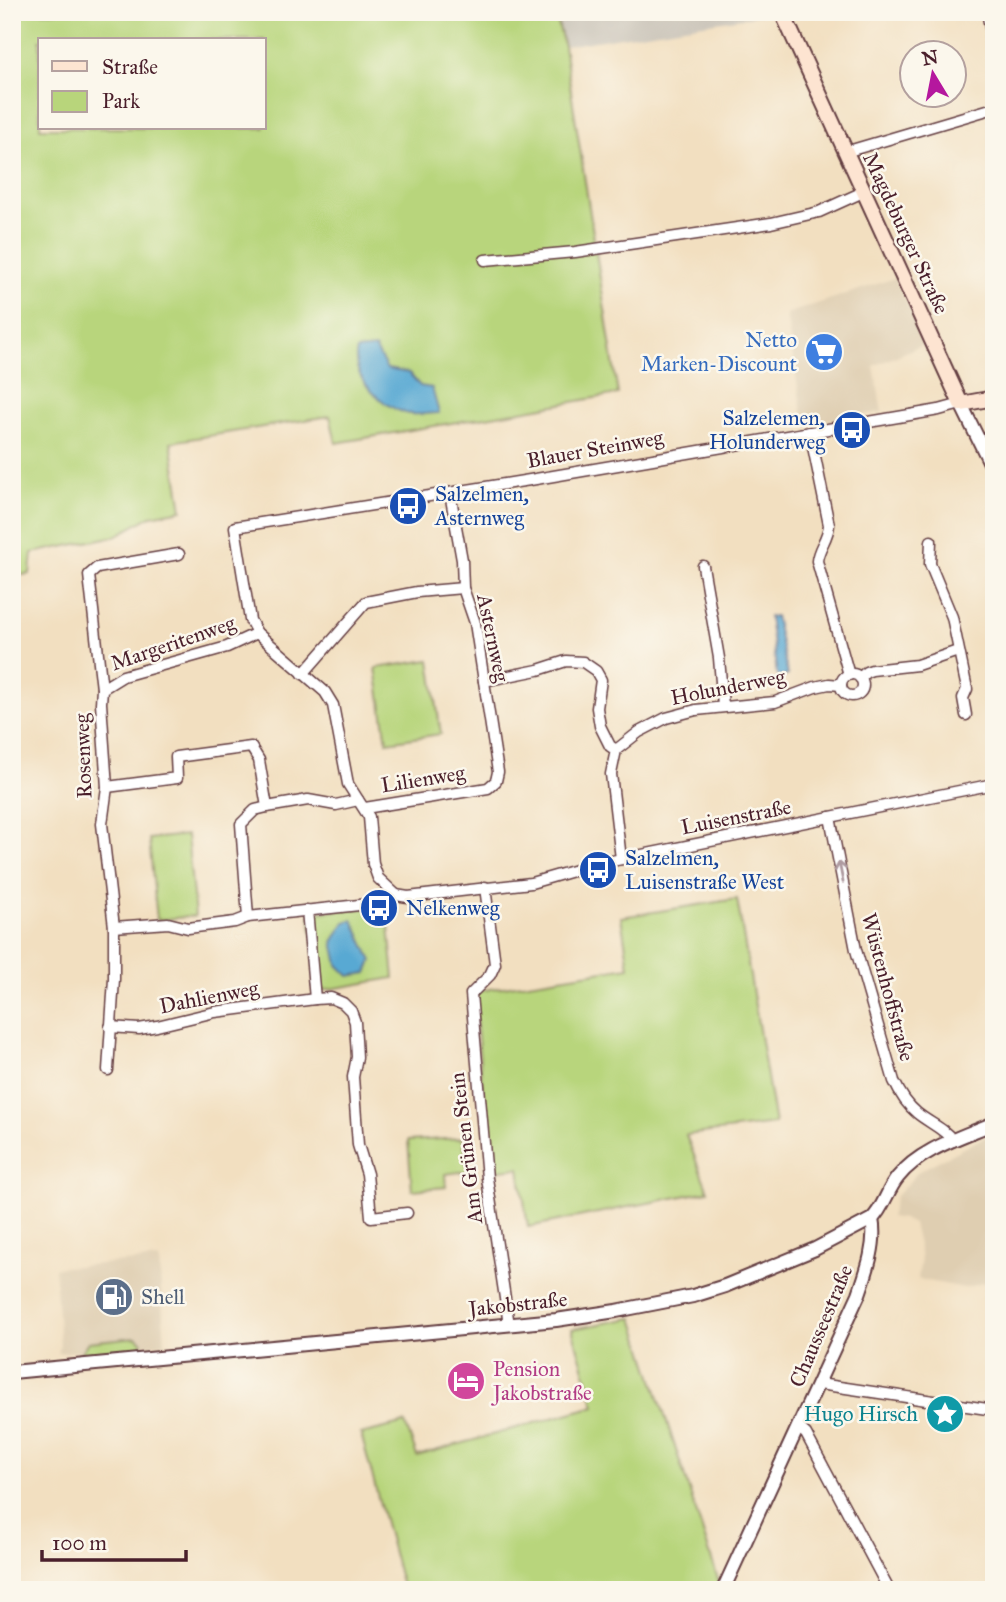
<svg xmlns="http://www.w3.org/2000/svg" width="1006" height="1602" viewBox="0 0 1006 1602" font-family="'IM FELL Great Primer',serif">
<rect width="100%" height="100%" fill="#fbf7ec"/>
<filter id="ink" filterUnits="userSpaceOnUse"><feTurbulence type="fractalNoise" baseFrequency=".0143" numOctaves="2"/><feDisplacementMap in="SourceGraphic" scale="14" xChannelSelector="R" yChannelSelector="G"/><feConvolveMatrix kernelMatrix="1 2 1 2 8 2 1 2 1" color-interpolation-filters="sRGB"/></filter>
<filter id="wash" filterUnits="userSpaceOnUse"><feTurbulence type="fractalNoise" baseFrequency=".00686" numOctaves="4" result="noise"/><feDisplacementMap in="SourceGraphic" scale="28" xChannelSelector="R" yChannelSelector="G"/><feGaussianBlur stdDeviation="1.57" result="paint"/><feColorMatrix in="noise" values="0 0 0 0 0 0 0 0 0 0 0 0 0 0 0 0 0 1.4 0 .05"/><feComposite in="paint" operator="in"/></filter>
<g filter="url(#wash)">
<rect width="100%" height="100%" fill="#f2dfc0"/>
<!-- built -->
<g fill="#dfceb1">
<polygon points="895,278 926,343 874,366 882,412 804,424 786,314"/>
<polygon points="994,1132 994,1280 964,1288 918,1279 921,1257 913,1224 903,1219 890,1217 896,1196 919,1171"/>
<polygon points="159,1259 165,1344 58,1353 60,1346 55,1268"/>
</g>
<!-- industrial -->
<polygon fill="#c9c3b8" points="555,12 766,12 767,14 564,46"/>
<!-- green -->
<g fill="#b8d57b" stroke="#817a53" stroke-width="2" fill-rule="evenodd">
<path d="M12,12H555L564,46L618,394L336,443L330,416L171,442L182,510L151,516L116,536L32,553L30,574L12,576ZM40,40H264V128H40Z"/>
<polygon points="430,660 441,734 387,742 376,668"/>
<polygon points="187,835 195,916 157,920 149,839"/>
<polygon points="737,899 775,1124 686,1135 708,1191 528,1227 519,1168 490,1171 474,996 478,991 629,967 621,917"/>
<polygon points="387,906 394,978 319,991 310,913"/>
<polygon points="463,1138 468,1171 445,1174 446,1187 412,1190 408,1141"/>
<polygon points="633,1318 719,1582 716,1590 403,1590 361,1434 405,1423 417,1456 595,1406 572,1329"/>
<polygon points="136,1337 142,1341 140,1352 77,1358 88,1342"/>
</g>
<!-- water -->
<g fill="#59a9d3" stroke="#52647f" stroke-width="2">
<path d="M375,348L387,369L409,373L420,386L432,388L439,413C428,413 415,416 405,413C381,405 350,377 357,350Z"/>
<polygon points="775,616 788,675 782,677 777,675 769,617"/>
<polygon points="353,920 372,961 367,973 349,976 338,965 333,942 345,922"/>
</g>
</g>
<g filter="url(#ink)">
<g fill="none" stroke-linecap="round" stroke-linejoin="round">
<defs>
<g id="minor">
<polyline points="987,12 994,47"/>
<polyline points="845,152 994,108"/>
<polyline points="485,260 575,252 771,223 819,212 863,192"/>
<path d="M810,432L829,525C828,539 818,548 817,561L849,675"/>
<polyline points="931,541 930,564 952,617 967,689 963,698 966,715"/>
<polyline points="703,566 719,658 723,706"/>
<circle cx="852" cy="685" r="11"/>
<polyline points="303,674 366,602 417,592 463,588"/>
<polyline points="860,678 866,672 872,670 917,665 958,651"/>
<polyline points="484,681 538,670 566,661 583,662 596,671 601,680 597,708 600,726 610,746 616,750"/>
<polyline points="102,689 123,676 227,647 257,633"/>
<polyline points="107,787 177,778 176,757 251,747 259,760 267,807 255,810 241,824 248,917"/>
<polyline points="267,807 308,800 336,805 358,800"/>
<polyline points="365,808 488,788 496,781 498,772 475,623 463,588 462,560 450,493"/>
<path d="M830,817L856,950L894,1081C900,1094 906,1104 917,1113C929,1123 944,1128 953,1141"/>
<polyline points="621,859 611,774 616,750 639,732 666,718 696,710 775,702 815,687 829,684 841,685"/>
<polyline points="485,887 495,964 490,975 471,994 487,1178 509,1325"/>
<polyline points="396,895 378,878 373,864 369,817 348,784 333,705 325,692 257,633 250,620 235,527 530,480 939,410 961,404"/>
<polyline points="307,910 315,999 331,998 343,1003 351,1011 355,1022 357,1057 353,1077 358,1145 367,1174 371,1217 407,1213"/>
<polyline points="114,927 168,923 188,928 235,922 248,917 387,902 396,895 408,897 531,883 597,864 994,784"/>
<polyline points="110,1027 139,1029 157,1026 215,1012 315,999"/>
<polyline points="108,1070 114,979 114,927 102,824 107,787 101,703 102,689 89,575 97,568 179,554"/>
<polyline points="819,1384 994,1410"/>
<polyline points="799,1428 806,1434 889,1590"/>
</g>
<g id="tertiary">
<polyline points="961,404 994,471"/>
<path d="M12,1372L556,1320L616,1311L693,1296L725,1286L815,1249L872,1219C884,1207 887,1190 898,1177C920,1149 962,1137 994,1123"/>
<path d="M723,1590L859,1294C867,1271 877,1243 872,1219"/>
</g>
<polyline id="secondary" points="782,12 961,404 994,398"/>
</defs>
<!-- minor casing -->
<use href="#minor" stroke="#633c41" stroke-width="13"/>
<!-- tertiary casing -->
<use href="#tertiary" stroke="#633c41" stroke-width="16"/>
<!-- secondary casing -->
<use href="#secondary" stroke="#633c41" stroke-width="18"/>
<!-- minor -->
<use href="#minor" stroke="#fff" stroke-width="10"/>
<!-- tertiary -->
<use href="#tertiary" stroke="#fff" stroke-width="12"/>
<!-- secondary -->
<use href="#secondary" stroke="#fde4d1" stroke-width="14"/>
</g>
<!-- one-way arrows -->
<defs><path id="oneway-shaft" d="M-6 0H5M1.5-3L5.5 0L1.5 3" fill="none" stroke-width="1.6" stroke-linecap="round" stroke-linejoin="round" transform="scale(1.75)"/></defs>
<use stroke="#ae9aa0" href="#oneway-shaft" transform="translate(841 872) rotate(-101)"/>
</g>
<!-- icons -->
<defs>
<symbol id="supermarket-disc" viewBox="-11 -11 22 22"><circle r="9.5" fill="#3f7fe0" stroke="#fbf7ec"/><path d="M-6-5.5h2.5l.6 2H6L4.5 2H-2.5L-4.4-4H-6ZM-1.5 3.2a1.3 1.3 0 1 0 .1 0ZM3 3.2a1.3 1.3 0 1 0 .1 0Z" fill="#fff"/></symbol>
<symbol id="bus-disc" viewBox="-11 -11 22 22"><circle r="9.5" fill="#1a4fb4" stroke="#fbf7ec"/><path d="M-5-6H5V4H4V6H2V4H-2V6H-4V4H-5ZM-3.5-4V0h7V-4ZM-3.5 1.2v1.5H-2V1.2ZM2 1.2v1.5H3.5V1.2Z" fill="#fff"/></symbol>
<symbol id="fuel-disc" viewBox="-11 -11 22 22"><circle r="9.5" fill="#5c6f8a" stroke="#fbf7ec"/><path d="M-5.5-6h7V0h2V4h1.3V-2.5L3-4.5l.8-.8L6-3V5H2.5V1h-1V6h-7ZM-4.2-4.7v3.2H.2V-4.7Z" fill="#fff"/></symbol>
<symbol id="hotel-disc" viewBox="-11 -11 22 22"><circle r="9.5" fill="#d1479c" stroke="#fbf7ec"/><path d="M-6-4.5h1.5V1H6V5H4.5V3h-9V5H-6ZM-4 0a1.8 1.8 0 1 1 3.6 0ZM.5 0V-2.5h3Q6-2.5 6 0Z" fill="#fff"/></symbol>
<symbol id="sight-disc" viewBox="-11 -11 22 22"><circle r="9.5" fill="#0f9aa8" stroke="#fbf7ec"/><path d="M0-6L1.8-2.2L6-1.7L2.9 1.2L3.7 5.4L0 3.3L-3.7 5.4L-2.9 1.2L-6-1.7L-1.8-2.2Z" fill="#fff"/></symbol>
</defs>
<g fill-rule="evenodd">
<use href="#supermarket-disc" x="802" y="330" width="44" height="44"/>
<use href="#bus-disc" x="830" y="408" width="44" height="44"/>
<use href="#bus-disc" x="386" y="484" width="44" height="44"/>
<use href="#bus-disc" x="576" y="848" width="44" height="44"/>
<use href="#bus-disc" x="357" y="886" width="44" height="44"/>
<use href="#fuel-disc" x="92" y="1275" width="44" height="44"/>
<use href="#hotel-disc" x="444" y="1359" width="44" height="44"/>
<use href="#sight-disc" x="923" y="1392" width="44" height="44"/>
</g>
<g text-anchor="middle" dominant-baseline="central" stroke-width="5" stroke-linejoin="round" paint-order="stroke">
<!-- street labels -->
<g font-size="21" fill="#4a1f2b" stroke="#fbf7ec">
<text transform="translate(906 233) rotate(65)">Magdeburger Straße</text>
<text transform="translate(595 449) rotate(-10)">Blauer Steinweg</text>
<text transform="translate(493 638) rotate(78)">Asternweg</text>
<text transform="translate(173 643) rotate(-19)">Margeritenweg</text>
<text transform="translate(728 687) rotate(-11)">Holunderweg</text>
<text transform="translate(83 756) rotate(-92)">Rosenweg</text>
<text transform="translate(423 779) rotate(-9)">Lilienweg</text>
<text transform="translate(736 817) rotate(-11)">Luisenstraße</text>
<text transform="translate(888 987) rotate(75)">Wüstenhoffstraße</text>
<text transform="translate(209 997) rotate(-11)">Dahlienweg</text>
<text transform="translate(466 1148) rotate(-97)">Am Grünen Stein</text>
<text transform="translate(518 1304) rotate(-6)">Jakobstraße</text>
<text transform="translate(821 1326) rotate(-67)">Chausseestraße</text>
</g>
<!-- shop labels -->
<g font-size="21" fill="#366cbe" stroke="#fbf7ec" text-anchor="end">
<text x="797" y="340">Netto<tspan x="797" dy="24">Marken-Discount</tspan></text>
</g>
<!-- transit labels -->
<g font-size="21" fill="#164399" stroke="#fbf7ec" text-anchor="start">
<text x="825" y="418" text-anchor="end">Salzelemen,<tspan x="825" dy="24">Holunderweg</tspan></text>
<text x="435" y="494">Salzelmen,<tspan x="435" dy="24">Asternweg</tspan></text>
<text x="625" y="858">Salzelmen,<tspan x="625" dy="24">Luisenstraße West</tspan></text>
<text x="406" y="908">Nelkenweg</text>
</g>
<!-- service labels -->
<g font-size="21" fill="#4e5e75" stroke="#fbf7ec" text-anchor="start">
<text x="141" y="1297">Shell</text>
</g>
<!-- hotel labels -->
<g font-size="21" fill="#b23c85" stroke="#fbf7ec" text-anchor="start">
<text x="493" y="1369">Pension<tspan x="493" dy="24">Jakobstraße</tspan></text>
</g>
<!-- culture labels -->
<g font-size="21" fill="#0d838f" stroke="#fbf7ec" text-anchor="end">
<text x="918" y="1414">Hugo Hirsch</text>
</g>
</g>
<!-- margin -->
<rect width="1006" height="1602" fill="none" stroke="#fbf7ec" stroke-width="42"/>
<!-- legend -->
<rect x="38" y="38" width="228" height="91" fill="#fbf7ec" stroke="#b4a19f" stroke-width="2"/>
<rect x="52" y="61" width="35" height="10" fill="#fde4d1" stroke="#b4a19f" stroke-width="2"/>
<text x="102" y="74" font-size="21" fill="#4a1f2b">Straße</text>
<rect x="52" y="91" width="35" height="21" fill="#b8d57b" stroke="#b4a19f" stroke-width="2"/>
<text x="102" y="108" font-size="21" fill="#4a1f2b">Park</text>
<!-- north arrow -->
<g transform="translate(933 74) rotate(350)"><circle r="33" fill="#fbf7ec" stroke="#b4a19f" stroke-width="2"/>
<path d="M0-5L12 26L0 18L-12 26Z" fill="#b5179e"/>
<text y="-10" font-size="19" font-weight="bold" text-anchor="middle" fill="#4a1f2b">N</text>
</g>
<!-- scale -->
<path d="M42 1550v10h144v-10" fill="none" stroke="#4a1f2b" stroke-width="3.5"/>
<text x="52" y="1550" font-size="21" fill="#4a1f2b" stroke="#fbf7ec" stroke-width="5" paint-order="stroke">100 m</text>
</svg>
